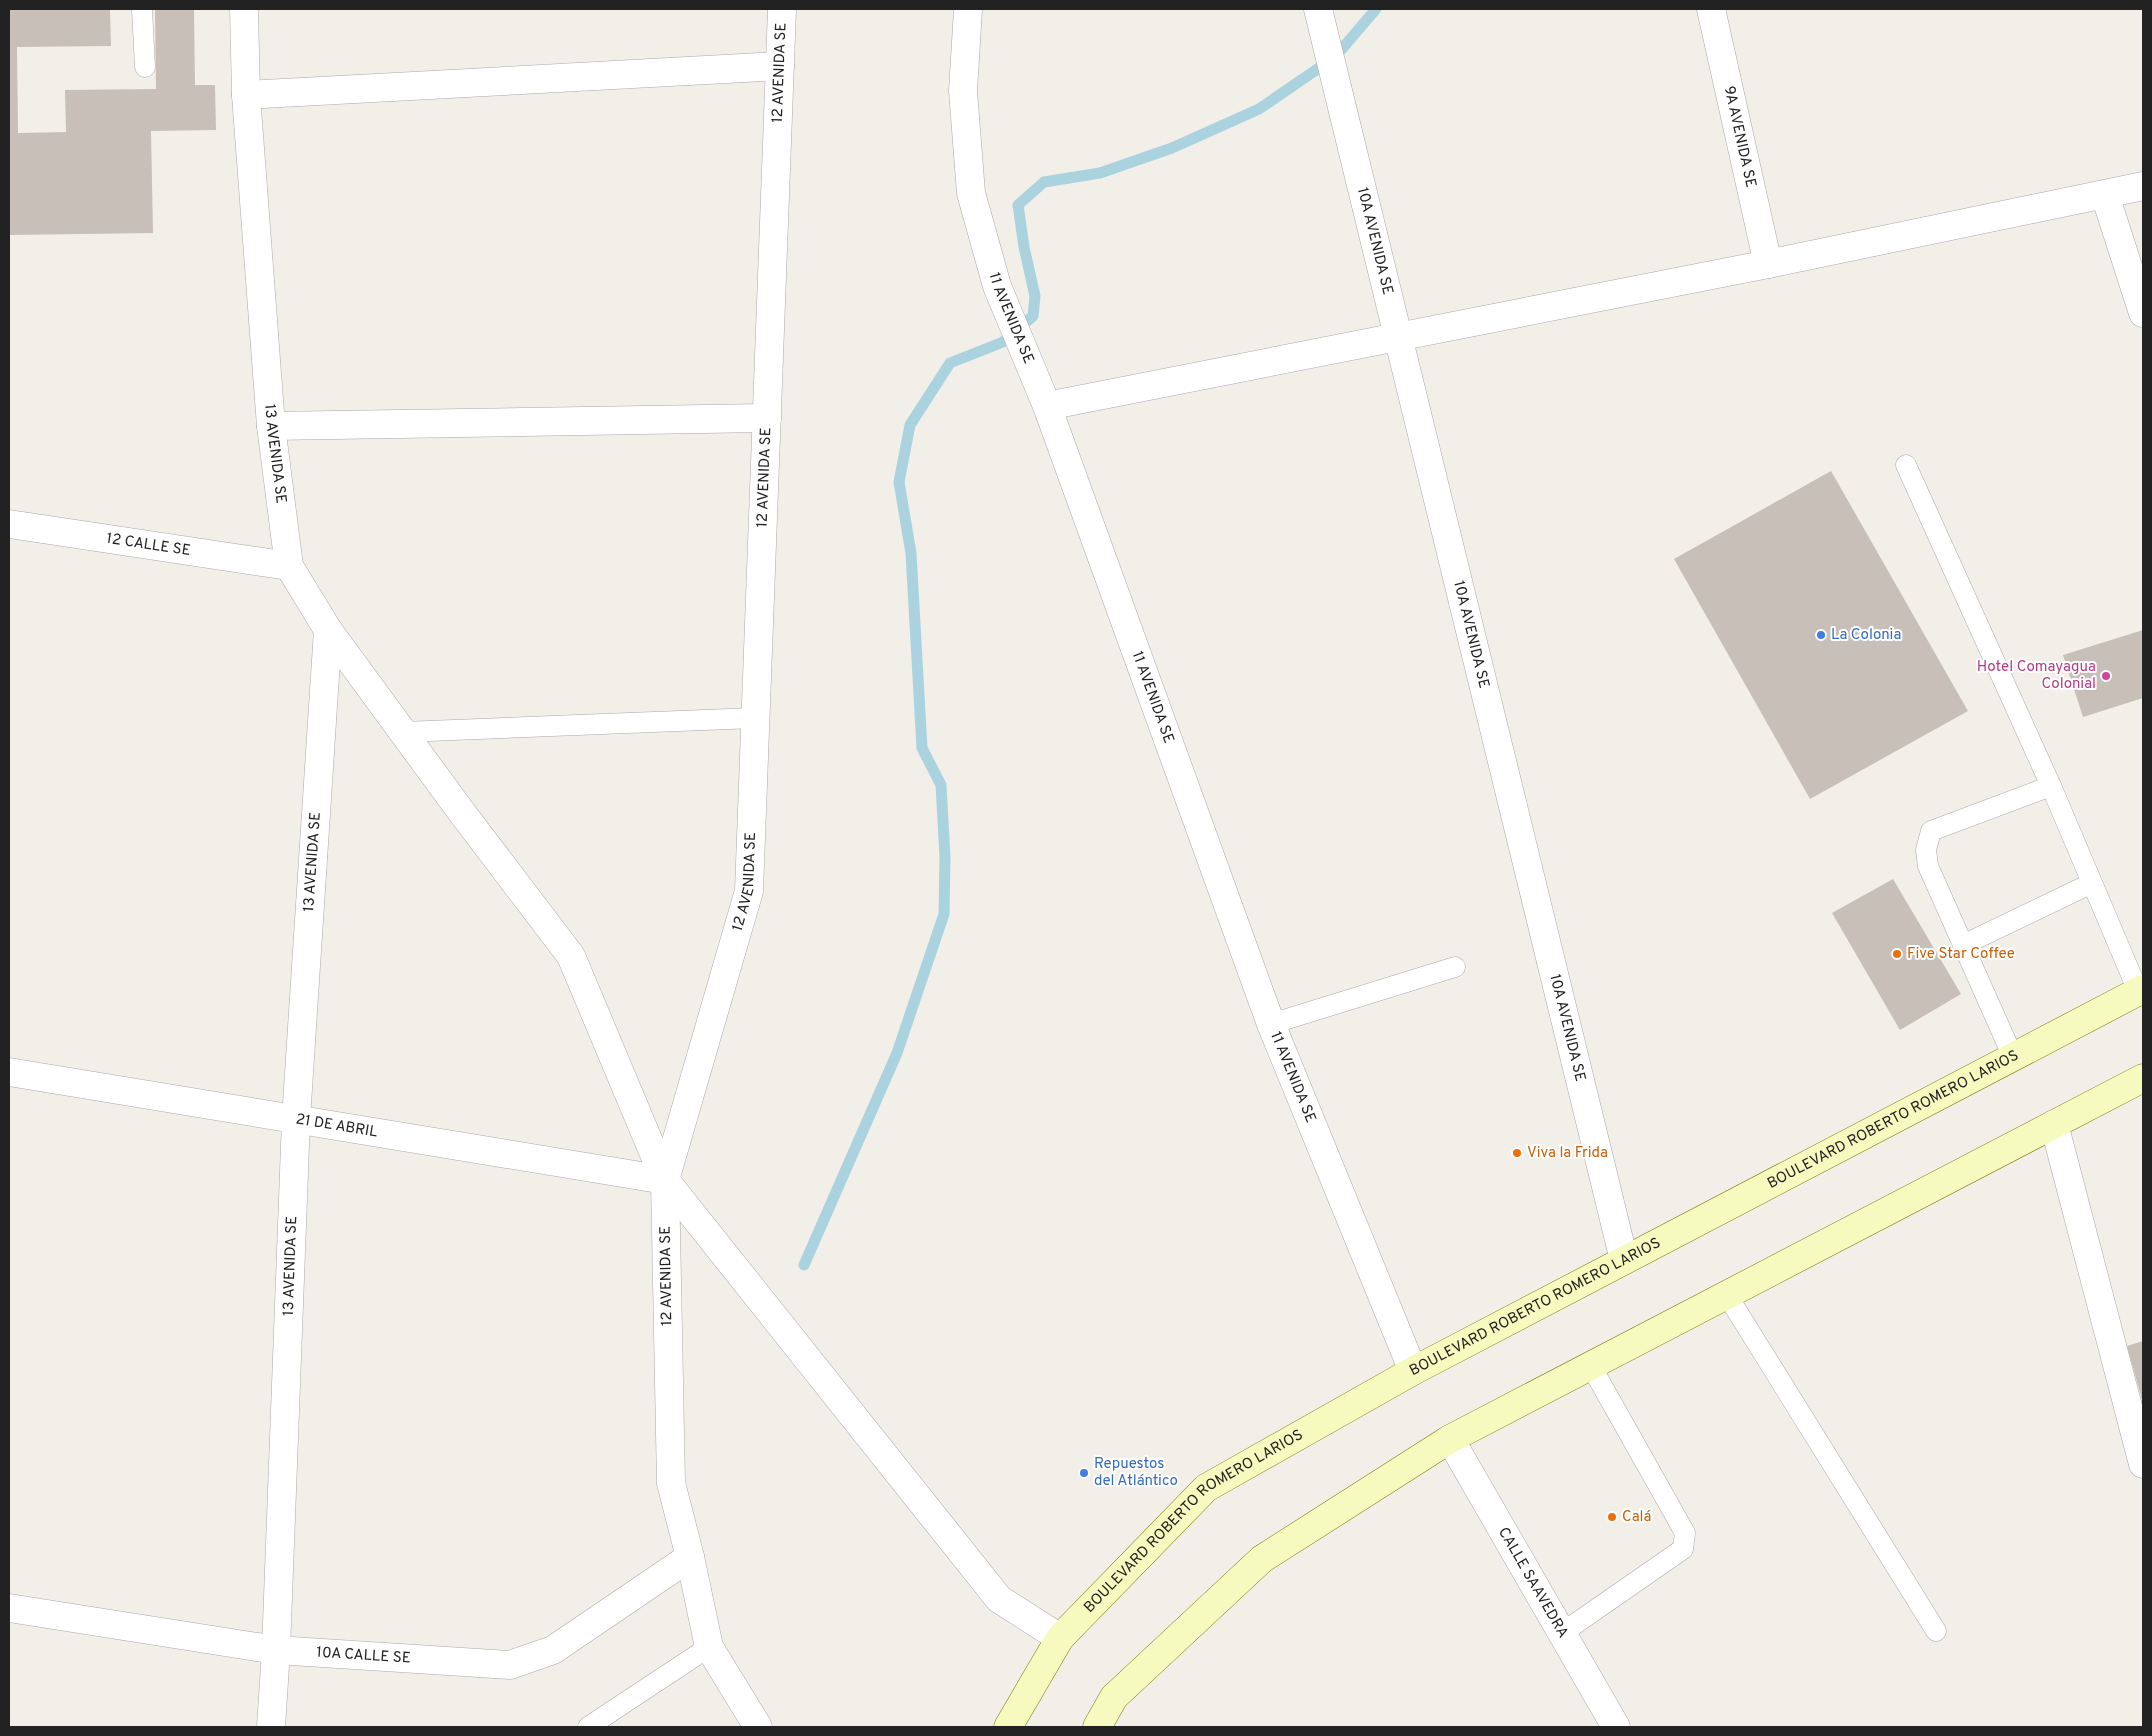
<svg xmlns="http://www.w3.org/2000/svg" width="2152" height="1736" viewBox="0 0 2152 1736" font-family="Overpass,sans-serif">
<rect width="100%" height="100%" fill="#f2efe9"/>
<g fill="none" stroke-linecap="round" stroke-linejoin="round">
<!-- stream -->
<polyline stroke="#aad3df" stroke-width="11" points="804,1265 897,1053 944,914 945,857 941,785 922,748 911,553 899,482 910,425 950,363 1003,342 1033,316 1035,296 1024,247 1018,205 1044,182 1100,173 1172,148 1259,109 1335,57 1376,9"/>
</g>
<!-- building -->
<g fill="#c7bfb8">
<polygon points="9,9 110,9 111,46 17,47 18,133 66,132 65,90 156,89 155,9 194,9 195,85 215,85 216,130 151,131 153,233 9,235"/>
<polygon points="1831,471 1968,711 1810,799 1674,559"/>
<polygon points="2143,630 2143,698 2083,717 2063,655"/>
<polygon points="1893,879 1961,994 1900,1030 1832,913"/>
<polygon points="2143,1341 2143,1403 2127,1346"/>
</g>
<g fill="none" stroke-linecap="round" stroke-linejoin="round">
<defs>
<g id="service">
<polyline points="142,9 145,67"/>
<polyline points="1906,465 2051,786 2138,991"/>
<polyline points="403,732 755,718"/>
<polyline points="1963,945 2092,883"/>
<polyline points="1271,1024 1455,967"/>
<polyline points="2013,1057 1928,866 1926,850 1931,831 2051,786"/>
<polyline points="1727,1295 1936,1631"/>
<polyline points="1562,1633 1683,1549 1685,1533 1591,1366"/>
<polyline points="588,1727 709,1647"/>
</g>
<g id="minor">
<path id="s1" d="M244,9L246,95L271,426L289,566L328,630L296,1119L276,1650L271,1727"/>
<path id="s2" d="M968,9L963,91L971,193L997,286L1047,406L1271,1024L1413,1371"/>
<path id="s3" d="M1318,9L1624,1260"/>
<path id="s4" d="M1711,9L1768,264"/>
<polyline points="246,95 780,66"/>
<polyline points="2105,195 2143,313"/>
<polyline points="1047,406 1768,264 2143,186"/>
<polyline points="271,426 767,418"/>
<path id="s5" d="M9,524L289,566"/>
<polyline points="328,630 460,810 571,956 665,1180 999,1599 1060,1638"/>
<path id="s6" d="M9,1072L665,1180"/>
<polyline points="2054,1124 2143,1464"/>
<path id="s7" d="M1450,1439L1616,1727"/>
<path id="s8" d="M9,1608L276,1650L510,1665L553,1650L690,1557"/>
<path id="s9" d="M758,1727L709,1647L690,1557L671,1483L665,1180L749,891L782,9"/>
</g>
<g id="secondary">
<path id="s10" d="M1008,1727L1060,1638L1206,1488L1413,1371L2143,989"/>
<polyline points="1097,1727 1114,1697 1262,1559 1450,1439 2143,1078"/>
</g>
</defs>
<!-- service casing -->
<use href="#service" stroke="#a9a9a9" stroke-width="21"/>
<!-- minor casing -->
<use href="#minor" stroke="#a9a9a9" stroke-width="29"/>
<!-- secondary casing -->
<use href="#secondary" stroke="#707d05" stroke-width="29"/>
<!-- service -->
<use href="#service" stroke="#fff" stroke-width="20"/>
<!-- minor -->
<use href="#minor" stroke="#fff" stroke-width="28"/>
<!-- secondary -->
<use href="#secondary" stroke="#f7fabf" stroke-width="28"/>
</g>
<!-- markers -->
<g fill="#3f7fe0" stroke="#fff" stroke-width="2">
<circle cx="1821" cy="635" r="5"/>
<circle cx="1084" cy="1473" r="5"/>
</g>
<circle fill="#d1479c" stroke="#fff" stroke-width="2" cx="2106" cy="676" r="5"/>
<g fill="#e8710a" stroke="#fff" stroke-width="2">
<circle cx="1897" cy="954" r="5"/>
<circle cx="1517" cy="1153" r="5"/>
<circle cx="1612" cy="1517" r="5"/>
</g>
<g text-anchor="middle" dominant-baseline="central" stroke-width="4" stroke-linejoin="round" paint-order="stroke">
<!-- street labels -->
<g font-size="15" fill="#222" stroke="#fff">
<text stroke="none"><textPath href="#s9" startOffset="1685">12 AVENIDA SE</textPath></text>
<text stroke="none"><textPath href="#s4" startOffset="131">9A AVENIDA SE</textPath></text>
<text stroke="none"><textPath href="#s3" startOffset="239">10A AVENIDA SE</textPath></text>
<text stroke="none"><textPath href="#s2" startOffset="316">11 AVENIDA SE</textPath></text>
<text stroke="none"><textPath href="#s1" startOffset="446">13 AVENIDA SE</textPath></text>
<text stroke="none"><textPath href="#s9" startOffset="1280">12 AVENIDA SE</textPath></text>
<text stroke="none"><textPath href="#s5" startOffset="141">12 CALLE SE</textPath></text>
<text stroke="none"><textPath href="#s3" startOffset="644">10A AVENIDA SE</textPath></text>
<text stroke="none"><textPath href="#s2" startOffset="721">11 AVENIDA SE</textPath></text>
<text transform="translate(313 862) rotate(-86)">13 AVENIDA SE</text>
<text stroke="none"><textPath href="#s9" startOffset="875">12 AVENIDA SE</textPath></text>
<text stroke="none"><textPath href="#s3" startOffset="1049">10A AVENIDA SE</textPath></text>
<text stroke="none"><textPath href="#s2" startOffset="1126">11 AVENIDA SE</textPath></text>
<text stroke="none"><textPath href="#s10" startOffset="1092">BOULEVARD ROBERTO ROMERO LARIOS</textPath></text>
<text stroke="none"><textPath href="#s6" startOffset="332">21 DE ABRIL</textPath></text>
<text transform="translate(291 1266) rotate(-88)">13 AVENIDA SE</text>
<text transform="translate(667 1276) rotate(-91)">12 AVENIDA SE</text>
<text stroke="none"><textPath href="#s10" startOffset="688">BOULEVARD ROBERTO ROMERO LARIOS</textPath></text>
<text stroke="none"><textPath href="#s10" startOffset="282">BOULEVARD ROBERTO ROMERO LARIOS</textPath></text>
<text stroke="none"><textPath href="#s7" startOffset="166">CALLE SAAVEDRA</textPath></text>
<text stroke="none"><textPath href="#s8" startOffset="358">10A CALLE SE</textPath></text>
</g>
<!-- shop labels -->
<g font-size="15" fill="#366cbe" stroke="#fff" text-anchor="start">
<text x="1831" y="635">La Colonia</text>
<text x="1094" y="1464">Repuestos<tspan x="1094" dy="17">del Atlántico</tspan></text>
</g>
<!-- hotel labels -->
<g font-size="15" fill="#b23c85" stroke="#fff" text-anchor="end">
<text x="2096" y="667">Hotel Comayagua<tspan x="2096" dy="17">Colonial</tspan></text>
</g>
<!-- food labels -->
<g font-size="15" fill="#c56008" stroke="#fff" text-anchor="start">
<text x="1907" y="954">Five Star Coffee</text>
<text x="1527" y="1153">Viva la Frida</text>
<text x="1622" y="1517">Calá</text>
</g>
</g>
<!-- border -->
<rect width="2152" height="1736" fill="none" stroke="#222222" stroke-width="20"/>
</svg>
